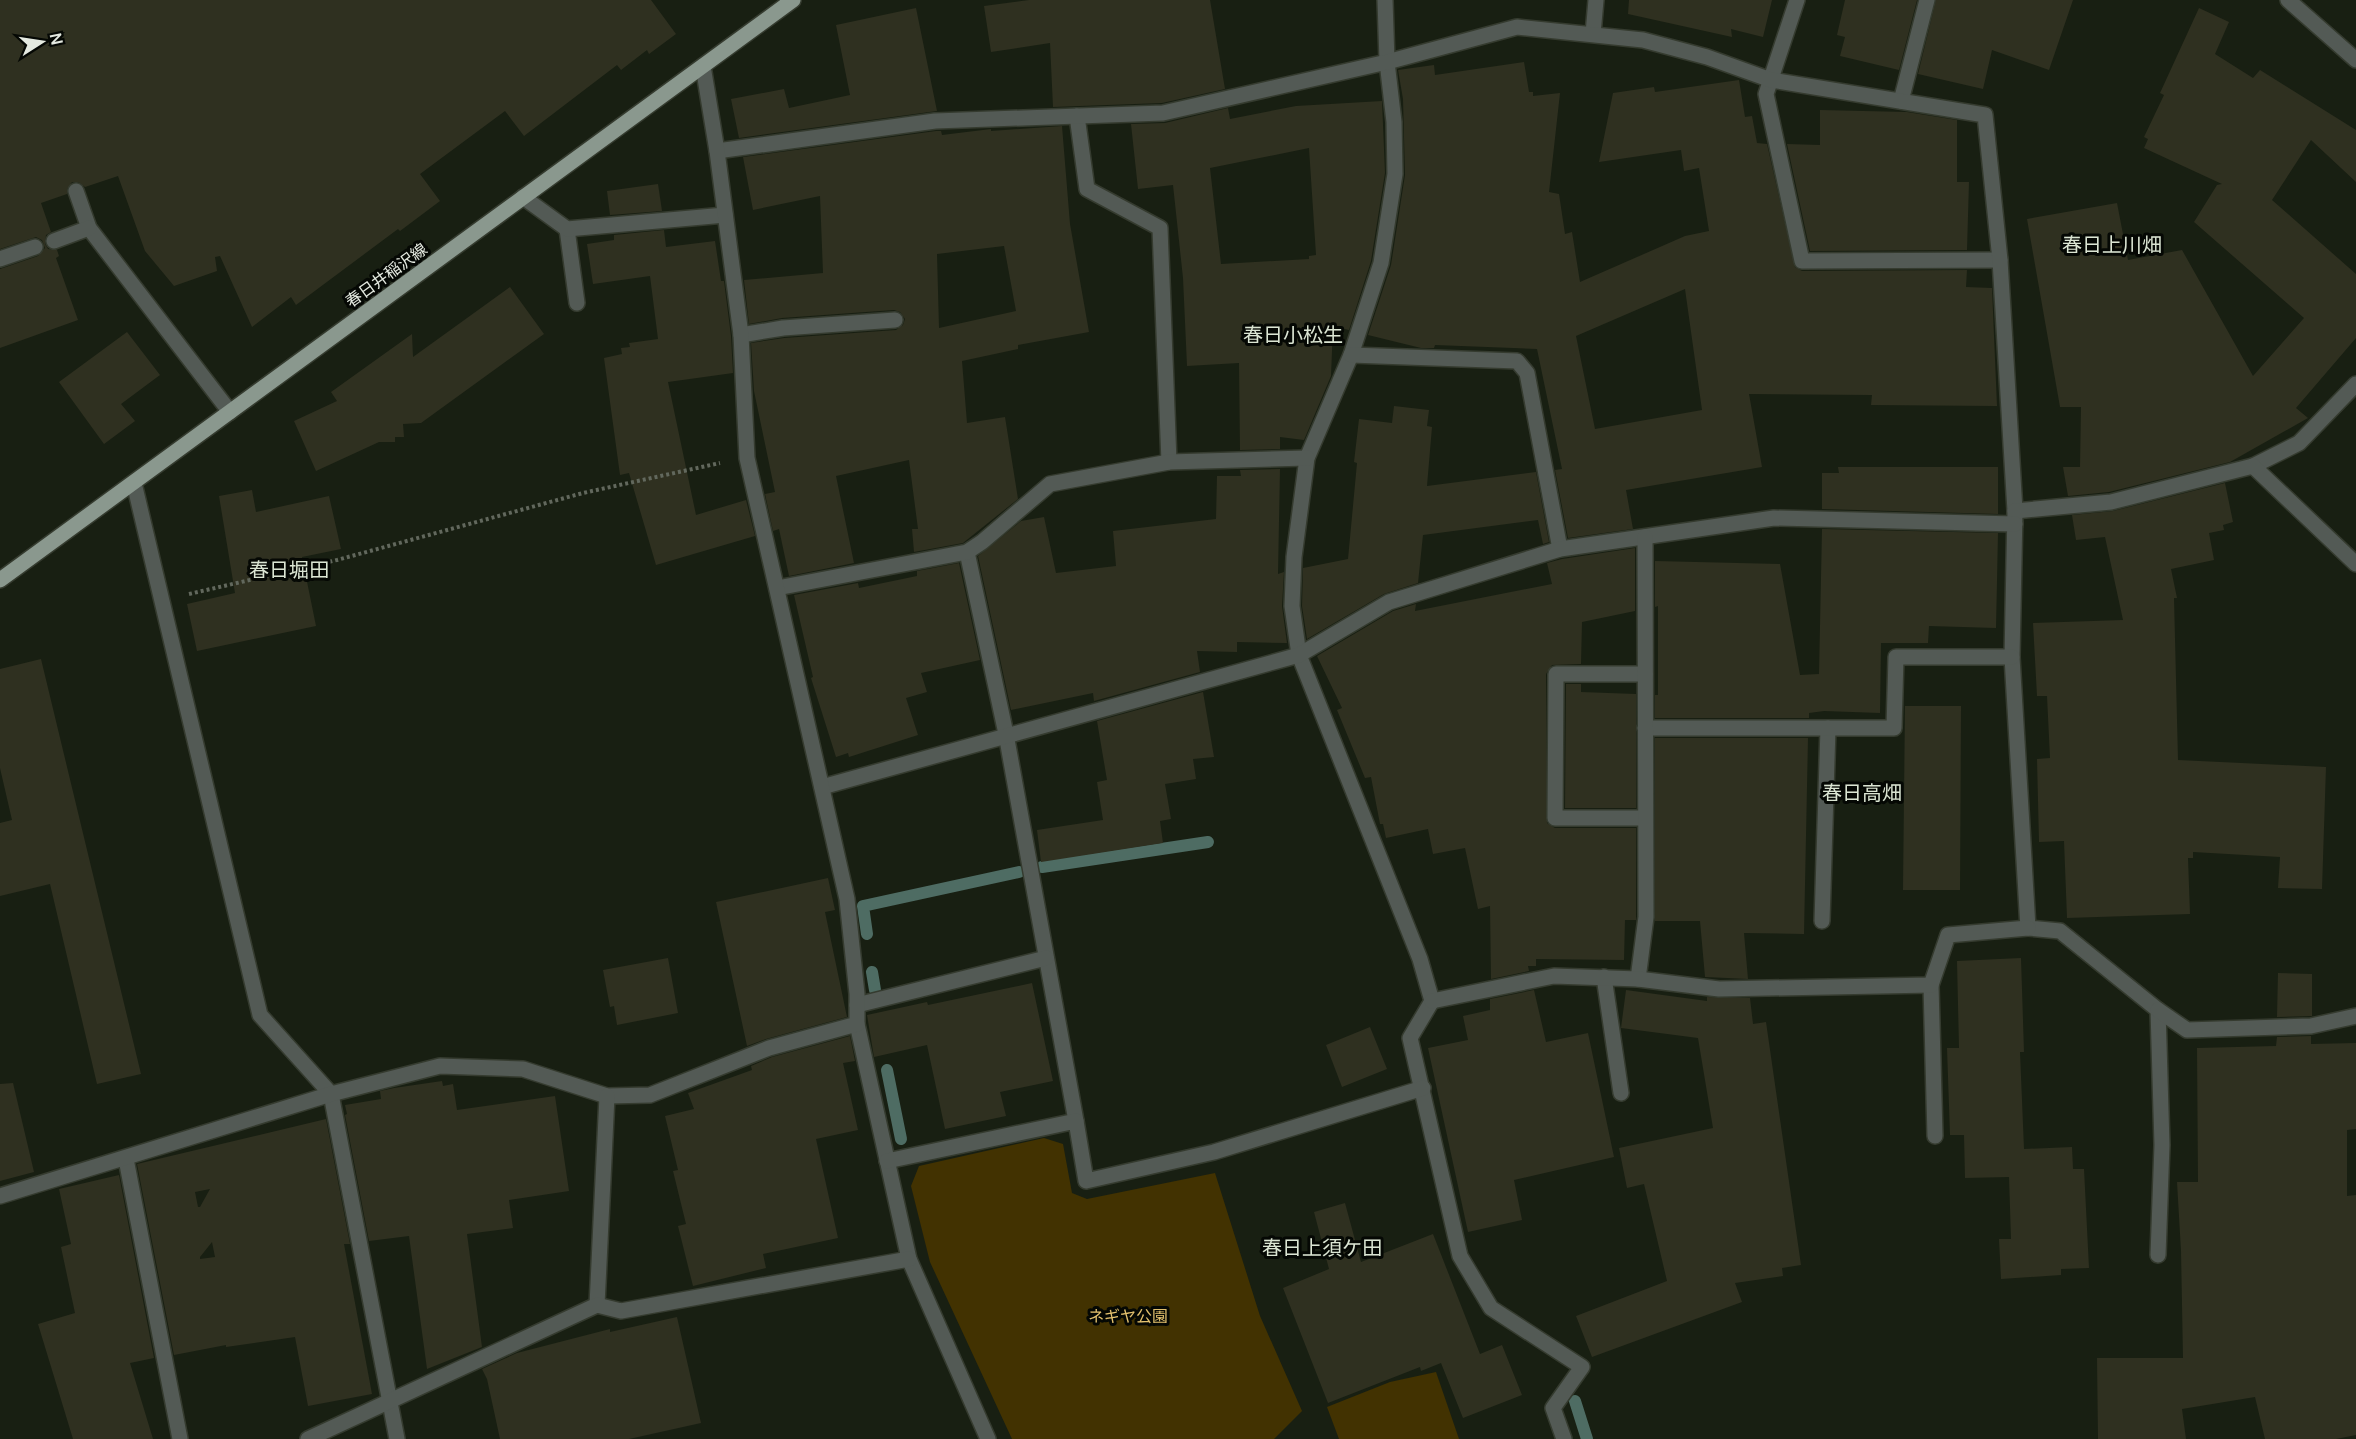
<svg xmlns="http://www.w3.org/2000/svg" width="2356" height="1439" viewBox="0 0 2356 1439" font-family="Manrope,'Noto Sans JP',sans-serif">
<rect width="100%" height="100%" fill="#181f12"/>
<!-- green -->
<g fill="#423201">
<polygon points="1044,1138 1063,1144 1072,1193 1087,1199 1215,1173 1260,1316 1302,1411 1274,1439 1012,1439 930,1262 911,1186 919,1166"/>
<polygon points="1436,1372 1459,1439 1339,1439 1327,1407 1390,1382"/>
</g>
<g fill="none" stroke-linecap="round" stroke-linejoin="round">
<!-- stream -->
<g stroke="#4e6c63" stroke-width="12">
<polyline points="1042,867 1208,842"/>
<polyline points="867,934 863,906 1019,872"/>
<polyline points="872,972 875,990"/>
<polyline points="887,1070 901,1139"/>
<polyline points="1575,1401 1587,1439"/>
</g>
</g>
<!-- building -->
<g fill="#2f3020" fill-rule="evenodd">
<polygon points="0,0 651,0 676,34 649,54 647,50 621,70 617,65 524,136 505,111 420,174 440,201 400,231 398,229 296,305 291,297 252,327 220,256 215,257 217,271 174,286 145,251 118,176 85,187 78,182 72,182 67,189 67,194 41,203 51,232 46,235 45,244 48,249 57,250 59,256 56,258 78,320 0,348 0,269 38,256 45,248 42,240 36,237 0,249"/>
<polygon points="1029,0 1210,0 1225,89 1162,103 1053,107 1050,43 991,52 984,6"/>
<polygon points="1629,0 1772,0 1763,37 1731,29 1732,37 1628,14"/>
<polygon points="1845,0 1917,0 1899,70 1840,56 1845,37 1837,35"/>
<polygon points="1936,0 2073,0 2049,70 1992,50 1983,89 1918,74"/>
<polygon points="916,8 937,111 739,138 731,99 784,89 789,108 850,95 836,25"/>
<polygon points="2199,8 2229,22 2215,54 2253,78 2260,70 2356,130 2356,182 2311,140 2272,200 2356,274 2356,338 2296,408 2308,418 2230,462 2109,492 2068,496 2063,467 2080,467 2081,407 2060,407 2027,219 2117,203 2128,260 2182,250 2253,376 2304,318 2194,222 2217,185 2222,184 2144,148 2148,139 2144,137 2164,95 2160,93"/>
<path d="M1524,62L1529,92H1533V96L1560,93L1549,192L1559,194L1565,234L1572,232L1580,282L1685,236L1709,231L1699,168L1684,171L1681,150L1599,162L1613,93L1654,87L1655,92L1739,80L1745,117L1752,116L1757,143L1767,144L1795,267L1802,271L1967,270L1966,287L1992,288L1997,406L1871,405L1872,395L1749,394L1762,467L1626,490L1633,529L1568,538L1555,470L1562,469L1537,349L1435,345L1434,348H1421L1368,335L1391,265L1405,175L1403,99L1398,70L1434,65L1435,75ZM1685,289L1702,410L1595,429L1576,336Z"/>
<path d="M1382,101L1385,173L1371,261L1349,330L1333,326L1331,376L1304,440L1280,437V449L1240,450L1239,363L1187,366L1183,278L1173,185L1138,189L1131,124L1165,123L1228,108L1230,119L1296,106ZM1309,148L1316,255L1309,256V259L1221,264L1210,168Z"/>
<polygon points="1820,110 1907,112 1957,120 1957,182 1969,182 1967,250 1810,251 1787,144 1820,145"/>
<path d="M1062,126L1070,224L1089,332L1018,345V349L962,361L967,423L1005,417L1018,499L963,543L914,552L912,529H918L909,460L836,476L854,563L789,576L779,529L773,531L765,494L775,492L754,391L751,343L784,338L896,330L903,325L905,319L900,312L894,310L782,318L749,324L744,280L823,273L820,196L753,210L743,157L936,131H941L942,135L991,129V131ZM1004,246L1016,311L939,328L937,254Z"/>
<polygon points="658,184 662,211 610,215 607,191"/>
<polygon points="664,230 666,247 715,241 721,281 724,281 731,336 733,373 668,382 696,515 746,500 755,536 656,565 629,473 620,475 604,358 622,354 621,348 630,347 629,343 658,339 650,276 593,284 587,244 614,240 614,235"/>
<polygon points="510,287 544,334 421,423 403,424 404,437 395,437 395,442 379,442 316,471 294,421 337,401 331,392 412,334 413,357"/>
<polygon points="127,332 160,375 121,404 135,421 104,444 59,382"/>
<polygon points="1394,406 1429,410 1427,426 1432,427 1427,486 1536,472 1549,542 1543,544 1538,520 1423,535 1418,583 1384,594 1307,639 1302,606 1303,568 1348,559 1357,463 1354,462 1359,419 1392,423"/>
<polygon points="1838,467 1998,467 1998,514 1822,509 1822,473 1839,473"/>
<polygon points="1280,469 1278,574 1284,572 1282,606 1287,643 1237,642 1237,652 1197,651 1200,672 1094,701 1093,693 1011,710 978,556 1021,521 1044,517 1056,573 1116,566 1113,531 1216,519 1217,476 1241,476 1240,470"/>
<polygon points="2225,483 2233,522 2223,525 2224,530 2209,533 2214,560 2171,569 2177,598 2174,598 2178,760 2326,767 2322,889 2278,888 2280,857 2193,852 2193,858 2188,858 2190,914 2067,918 2064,841 2039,842 2037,759 2050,758 2047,696 2037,696 2033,623 2123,620 2105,537 2076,540 2072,515 2113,511"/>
<polygon points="252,490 256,512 329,496 341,549 302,557 316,626 197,651 187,604 235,593 219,496"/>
<polygon points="1822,529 1998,533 1996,628 1929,626 1928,643 1881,643 1880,713 1824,711 1809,713 1809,718 1655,718 1655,695 1658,695 1658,606 1655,607 1655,561 1780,564 1800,675 1819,674"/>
<polygon points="1635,548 1635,611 1582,622 1581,664 1552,665 1546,674 1547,823 1555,828 1636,828 1636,920 1625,920 1624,960 1536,959 1536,966 1528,966 1529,971 1491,979 1490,906 1478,909 1465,848 1433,854 1428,829 1386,838 1383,824 1380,824 1371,777 1365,778 1337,710 1342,708 1317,656 1393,611 1416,604 1415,611 1552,584 1547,563 1562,559"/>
<polygon points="959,563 980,660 921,673 927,692 906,698 918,735 849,757 848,753 836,757 811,678 813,677 794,595 858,583 859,588 917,576 917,571"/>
<polygon points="41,659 141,1074 97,1084 50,884 0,896 0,823 12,820 0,768 0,669"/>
<polygon points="1566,684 1581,684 1581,692 1636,694 1636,808 1565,808"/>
<polygon points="1203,692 1214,757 1193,759 1196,779 1165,784 1171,819 1160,821 1163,843 1041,862 1037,830 1103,820 1097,782 1107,780 1097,721"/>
<polygon points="1905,706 1961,706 1960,890 1903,890"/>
<polygon points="1655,738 1808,738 1804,934 1744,933 1748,979 1705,977 1700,921 1655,921"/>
<polygon points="828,878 835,910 825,912 847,1017 766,1039 747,1046 716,902"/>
<polygon points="668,958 678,1013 617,1025 614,1006 610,1007 603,970"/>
<polygon points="2021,958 2024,1052 2020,1052 2024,1149 2072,1147 2073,1169 2084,1169 2089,1268 2061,1269 2061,1275 2001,1279 1999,1239 2011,1239 2009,1177 1965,1178 1964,1135 1950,1135 1947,1048 1959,1048 1957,961"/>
<polygon points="2278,973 2312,974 2312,1016 2277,1017"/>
<polygon points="1032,983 1053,1081 1000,1092 1006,1116 945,1129 927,1045 874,1057 867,1015 927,1002 928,1005"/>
<polygon points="1534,990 1546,1042 1588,1033 1614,1157 1514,1180 1522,1220 1468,1232 1428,1048 1468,1040 1463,1016 1490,1010 1490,999"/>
<polygon points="1626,990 1707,1001 1707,997 1750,998 1753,1024 1766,1022 1801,1265 1782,1268 1783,1276 1735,1283 1742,1302 1592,1357 1576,1316 1667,1281 1644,1184 1627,1188 1619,1148 1713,1128 1698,1038 1621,1028"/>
<polygon points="1370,1027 1387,1069 1342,1087 1326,1045"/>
<polygon points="850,1036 855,1061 843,1063 858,1130 816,1139 838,1238 763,1254 766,1268 693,1286 678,1226 686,1224 673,1171 678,1170 665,1116 694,1109 688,1093 752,1070 751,1066 772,1057"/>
<polygon points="2311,1036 2311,1044 2356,1043 2356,1129 2347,1130 2347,1196 2356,1195 2356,1435 2336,1439 2265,1439 2255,1397 2182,1409 2186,1439 2098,1439 2097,1358 2183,1358 2181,1251 2177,1182 2198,1182 2197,1048 2276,1046 2277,1037"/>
<polygon points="442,1081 443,1086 453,1084 457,1110 555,1096 569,1191 509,1200 513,1228 467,1234 482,1347 427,1369 409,1236 369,1241 345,1115 347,1114 345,1105 381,1099 380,1091 394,1088"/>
<polygon points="13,1083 34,1172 0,1181 0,1084"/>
<path d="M326,1119L350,1244H344L372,1394L308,1406L295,1337L226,1347V1345L174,1355L137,1164ZM210,1189L200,1207H198L195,1192ZM212,1242L215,1257L200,1259V1257Z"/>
<polygon points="119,1175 154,1358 130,1363 153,1439 73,1439 38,1324 75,1313 61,1247 71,1244 59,1189"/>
<polygon points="1345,1203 1361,1262 1433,1234 1480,1354 1502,1345 1522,1395 1463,1418 1441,1363 1421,1371 1420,1367 1328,1403 1283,1288 1329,1269 1314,1212"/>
<polygon points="677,1317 701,1423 629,1439 500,1439 487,1379 482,1369 517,1353 610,1329 610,1332"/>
</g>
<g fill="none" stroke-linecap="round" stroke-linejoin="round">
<defs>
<g id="service">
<polyline points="1901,101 1927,0"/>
<polyline points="76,191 89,228 230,412"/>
<polyline points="567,229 577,303"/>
<polyline points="54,241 89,228"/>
<polyline points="0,259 35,247"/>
<polyline points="741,335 783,328 895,320"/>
<polyline points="1822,921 1828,728"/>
<polyline points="1604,977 1621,1093"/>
<polyline points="1931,985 1935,1136"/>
</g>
<g id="minor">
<polyline points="1385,0 1387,62 1394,122 1395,174 1381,263 1351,355 1307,458 1294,557 1292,606 1299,655 1420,959 1432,1001 1410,1038 1460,1256 1491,1308 1582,1367 1553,1408 1564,1439"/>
<polyline points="1797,0 1766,94 1802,261 2000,260"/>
<polyline points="2288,0 2356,60"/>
<polyline points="1593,34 1596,0"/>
<polyline points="1077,116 1087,189 1160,228 1169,462"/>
<polyline points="717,151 935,121 1163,113 1387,62 1517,27 1643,40 1707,57 1771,80 1985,115 2000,260 2015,511 2012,657 2028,928 2060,931 2158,1010 2162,1145 2158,1255"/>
<polyline points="523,197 567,229 725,215"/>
<polyline points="1351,355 1517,361 1527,373 1560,549"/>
<polyline points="2253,466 2299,443 2356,384"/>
<polyline points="134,483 260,1015 331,1094 397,1439"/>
<polyline points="2015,511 2111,502 2253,466 2356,564"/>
<polyline points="967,552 1006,734 1076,1121"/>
<polyline points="777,588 967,552 982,542 1050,484 1169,462 1307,458"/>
<polyline points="1645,674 1556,674 1555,818 1645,818"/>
<polyline points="1645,728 1894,728 1896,657 2012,657"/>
<polyline points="822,787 1299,655 1389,602 1560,549 1774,518 2015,524"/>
<polyline points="1638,979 1646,917 1645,537"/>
<polyline points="1432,1001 1554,976 1638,979 1719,989 1931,985 1948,935 2028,928"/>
<polyline points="857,1005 1046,958"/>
<polyline points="2158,1010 2187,1030 2311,1026 2356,1016"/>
<polyline points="857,1024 909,1259 988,1439"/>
<polyline points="126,1159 180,1439"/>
<polyline points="887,1161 1076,1121 1086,1181 1214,1152 1423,1088"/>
<polyline points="0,1196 331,1094 440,1066 523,1069 607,1096 650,1095 769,1048 857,1024 857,994 847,899 747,458 741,335 717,151 703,66"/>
<polyline points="597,1305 607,1096"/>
<polyline points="308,1439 597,1305 621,1311 909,1259"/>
</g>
<polyline id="primary" points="0,580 793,0"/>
</defs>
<!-- service casing -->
<use href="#service" stroke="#353b2f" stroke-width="18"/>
<!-- minor casing -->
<use href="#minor" stroke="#353b2f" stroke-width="18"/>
<!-- primary casing -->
<use href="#primary" stroke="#353b2f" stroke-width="18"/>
<!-- path -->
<polyline stroke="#62685d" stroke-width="4" stroke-dasharray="3 3" stroke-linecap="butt" points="189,594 337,560 583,493 720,463"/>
<!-- service -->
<use href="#service" stroke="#535a55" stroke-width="15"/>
<!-- minor -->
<use href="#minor" stroke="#535a55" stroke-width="15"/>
<!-- primary -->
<use href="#primary" stroke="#8a988e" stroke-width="15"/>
</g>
<g text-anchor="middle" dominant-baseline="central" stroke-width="6" stroke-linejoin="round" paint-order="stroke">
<!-- street labels -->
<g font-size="16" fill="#e5eae1" stroke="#050804">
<text transform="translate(386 275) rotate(-36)">春日井稲沢線</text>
</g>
<!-- park labels -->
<g font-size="16" fill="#e3c16e" stroke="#050804">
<text x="1128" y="1316">ネギヤ公園</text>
</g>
<!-- quarter labels -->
<g font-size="20" fill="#dbe5d3" stroke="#050804">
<text x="2112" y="244">春日上川畑</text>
<text x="1293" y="334">春日小松生</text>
<text x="289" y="569">春日堀田</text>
<text x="1862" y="792">春日高畑</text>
<text x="1322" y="1247">春日上須ケ田</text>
</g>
</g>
<!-- north arrow -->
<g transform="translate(42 42) rotate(78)" stroke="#050804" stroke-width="4.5" paint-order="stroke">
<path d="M0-4.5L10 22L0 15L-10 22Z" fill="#e5eae1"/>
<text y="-9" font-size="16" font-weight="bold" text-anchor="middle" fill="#e5eae1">N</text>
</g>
</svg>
